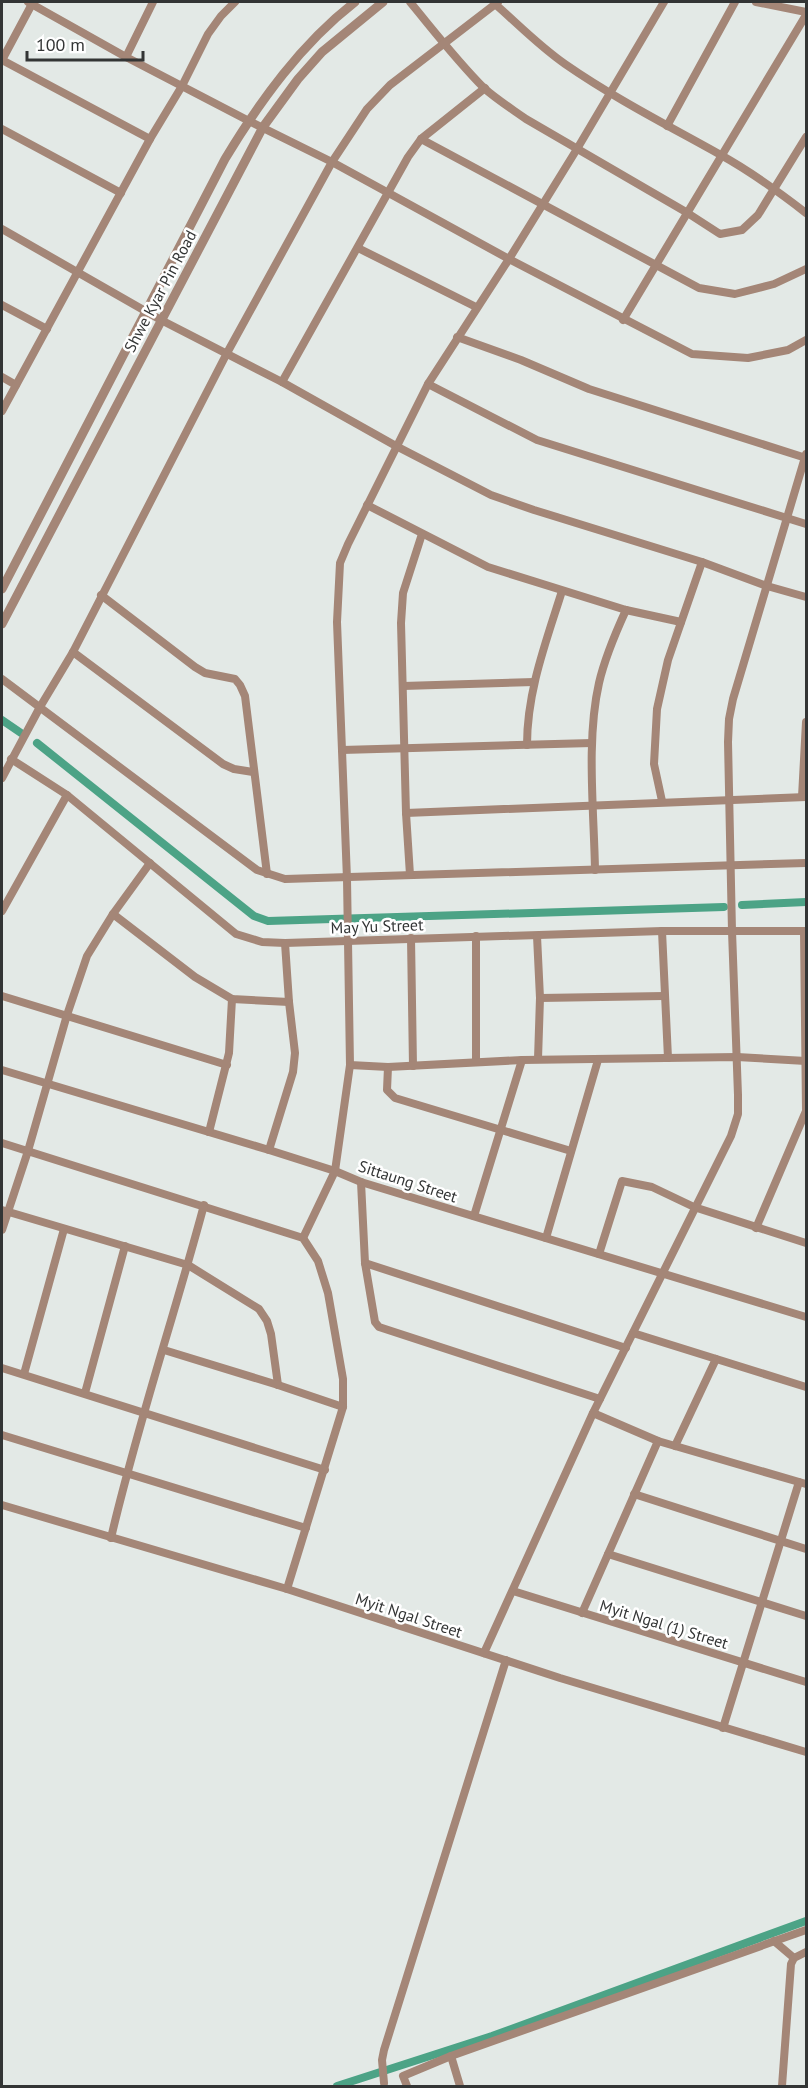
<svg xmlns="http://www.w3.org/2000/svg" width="808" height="2088" viewBox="0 0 808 2088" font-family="'PT Sans',sans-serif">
<rect width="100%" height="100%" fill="#e3e9e6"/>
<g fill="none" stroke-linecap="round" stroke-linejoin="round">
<!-- canal -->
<g stroke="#4ca386" stroke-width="8">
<polyline points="2,720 21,733"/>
<polyline points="37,743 254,916 268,921 724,907"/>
<polyline points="742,905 806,902"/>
<polyline points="337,2086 492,2036 806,1921"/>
</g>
<!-- minor -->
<g stroke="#a48677" stroke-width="8">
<polyline points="28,2 126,57 249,121 332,162 509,259 692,354 748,358 788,350 806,340"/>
<path d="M410,2C434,31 457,61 484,88C496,99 512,109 526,119L686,212L720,234L742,230L758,215L806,137"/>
<polyline points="756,2 806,12"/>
<path d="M495,4C518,24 539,46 565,64C614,98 667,125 719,154C750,171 779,192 806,213"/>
<polyline points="126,57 153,2"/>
<polyline points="2,60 150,139"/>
<polyline points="2,60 32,4"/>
<polyline points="667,126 735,2"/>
<polyline points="2,129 121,193"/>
<polyline points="421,139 699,288 735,294 774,284 806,269"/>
<polyline points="2,229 161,320 282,382 396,446 491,495 534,510 702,562 767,586 806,597"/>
<polyline points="358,248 476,307"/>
<polyline points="2,305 47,329"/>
<polyline points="623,320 806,15"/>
<polyline points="457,337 521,360 589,389 806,458"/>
<polyline points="2,377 16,385"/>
<polyline points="282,382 408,157 421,139 485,88"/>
<polyline points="428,384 537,440 806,524"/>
<polyline points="2,411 150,139 182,86 208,34 221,16 235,2"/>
<polyline points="367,505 488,567 626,610 681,622"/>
<polyline points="101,595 195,667 205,673 235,679 240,685 245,696 267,874"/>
<polyline points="73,652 223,764 234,769 253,772"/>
<polyline points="2,679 257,870 285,879 806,863"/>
<polyline points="403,686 534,682"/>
<path d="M527,745C527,691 546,642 562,591"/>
<polyline points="342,750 592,743"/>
<polyline points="11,759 67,795 236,934 262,942 285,943 662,931 806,931"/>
<polyline points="2,778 40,707 73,652 227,353 332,162 367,109 390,85 498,2"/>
<polyline points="802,797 806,722"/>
<polyline points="662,801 654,764 657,709 668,660 702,562"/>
<polyline points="406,813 806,797"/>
<path d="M595,870C594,811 586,740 599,683C605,657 615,634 626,610"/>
<polyline points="410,875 406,813 401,623 403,593 422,534"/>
<polyline points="2,911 67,795"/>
<polyline points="113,914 195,977 232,999 289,1002"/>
<polyline points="662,931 668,1058"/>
<polyline points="537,936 540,998 538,1059"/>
<polyline points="411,938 413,1066"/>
<polyline points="2,996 227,1065"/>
<polyline points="540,998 664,996"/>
<polyline points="476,1062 476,936"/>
<polyline points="350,1065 388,1067 522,1060 737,1057 806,1061"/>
<polyline points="388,1067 387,1090 395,1098 571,1151"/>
<polyline points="2,1070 269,1150 335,1171 361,1182 806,1317"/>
<polyline points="209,1132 229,1053 232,999"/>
<polyline points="2,1143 303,1238 318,1261 328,1293 343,1379 343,1407 287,1589"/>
<polyline points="269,1150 293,1072 295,1053 289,1002 285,943"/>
<polyline points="361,1182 365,1263 375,1322 379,1327 600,1399"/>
<polyline points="2,1210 188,1265 259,1309 267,1321 271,1334 278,1385"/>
<polyline points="474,1216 522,1060"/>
<polyline points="756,1228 806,1111 804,931"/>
<polyline points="2,1230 28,1151 67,1015 87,956 113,914 150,863"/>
<polyline points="303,1238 335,1171 350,1065 347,879 337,622 340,563 348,544 428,384 509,259 577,149 664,2"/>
<polyline points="546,1238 598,1060"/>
<polyline points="599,1254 622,1181 652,1187 694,1207 806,1243"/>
<polyline points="365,1263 626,1348"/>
<polyline points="633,1333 806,1387"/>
<polyline points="164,1350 278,1385 343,1407"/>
<polyline points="2,1368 325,1470"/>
<polyline points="24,1374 64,1229"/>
<polyline points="85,1393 125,1246"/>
<polyline points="593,1413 658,1441 806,1484"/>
<polyline points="2,1435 306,1528"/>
<polyline points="675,1446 716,1359"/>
<polyline points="634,1494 806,1549"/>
<polyline points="2,1505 287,1589 560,1678 806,1752"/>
<path d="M111,1538C137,1426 174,1317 204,1205"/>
<polyline points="608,1554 806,1616"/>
<polyline points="513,1591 806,1682"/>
<polyline points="582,1613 658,1441"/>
<polyline points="484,1653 593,1413 731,1136 738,1114 738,1095 732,931 728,742 729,719 733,699 806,454"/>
<polyline points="723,1728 799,1482"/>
<polyline points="774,1941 794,1958"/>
<polyline points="451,2056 460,2086"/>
<polyline points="384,2083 382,2060 384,2050 506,1660"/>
<polyline points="407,2086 403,2076 451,2056 806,1930"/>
<polyline points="782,2086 791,1964 794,1958 806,1952"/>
</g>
<!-- tertiary -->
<g stroke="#a48677" stroke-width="9">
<path d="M2,589L225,159C260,101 301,44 355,2"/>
<polyline points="2,624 263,127 298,79 322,52 383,2"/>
</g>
</g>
<g text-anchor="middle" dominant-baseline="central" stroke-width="5" stroke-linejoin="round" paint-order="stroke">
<!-- street labels -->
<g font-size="16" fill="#333535" stroke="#fff">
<text transform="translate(160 291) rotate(-62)">Shwe Kyar Pin Road</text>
<text transform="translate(377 926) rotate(-2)">May Yu Street</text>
<text transform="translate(408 1181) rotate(18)">Sittaung Street</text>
<text transform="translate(409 1615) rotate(18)">Myit Ngal Street</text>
<text transform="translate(664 1624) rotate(17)">Myit Ngal (1) Street</text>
</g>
</g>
<!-- border -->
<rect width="808" height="2088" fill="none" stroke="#333535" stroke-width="6"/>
<!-- scale -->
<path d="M27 51v9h116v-9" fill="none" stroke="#333535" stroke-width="3"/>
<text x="36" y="51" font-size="18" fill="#333535" stroke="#ffffff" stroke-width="4.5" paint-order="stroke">100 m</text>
</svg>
